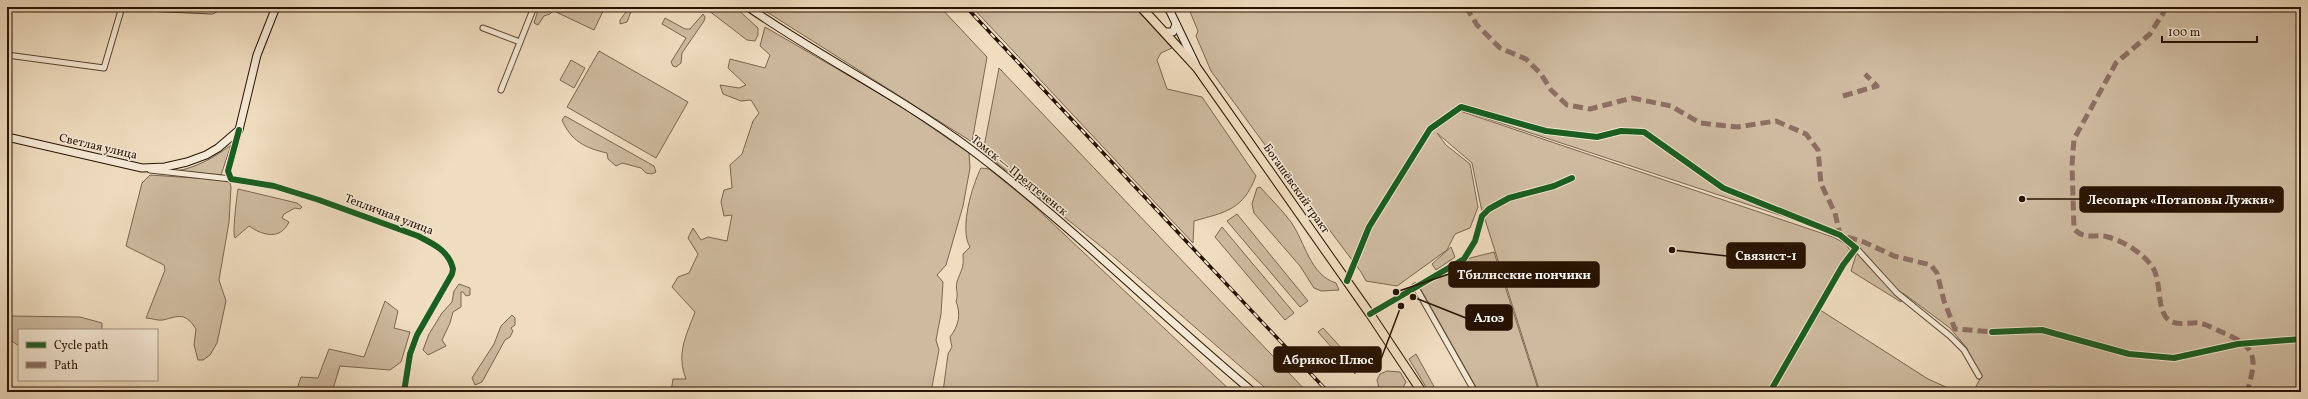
<svg xmlns="http://www.w3.org/2000/svg" width="2308" height="399" viewBox="0 0 2308 399" font-family="Vollkorn,serif">
<rect width="100%" height="100%" fill="#f0ddc0"/>
<filter id="stains"><feTurbulence type="fractalNoise" baseFrequency=".005" numOctaves="4"/><feColorMatrix values="0 0 0 0 .2 0 0 0 0 .09 0 0 0 0 .02 0 0 0 .5 -.17"/></filter>
<radialGradient id="worn" r=".72"><stop offset=".6" stop-color="#630" stop-opacity="0"/><stop offset="1" stop-color="#630" stop-opacity=".3"/></radialGradient>
<!-- green -->
<g fill="#ceba9f" stroke="#7a6650">
<polygon points="539,7 557,7 550,14 544,16 538,25 534,23"/>
<polygon points="559,7 605,7 594,30 556,12"/>
<polygon points="704,7 735,7 758,28 758,35 755,41 747,40"/>
<polygon points="759,7 940,7 987,57 972,142"/>
<path d="M972,7H1134L1172,48L1161,53L1157,60L1167,89L1202,97L1256,176C1243,210 1226,212 1194,221L1193,243Z"/>
<polygon points="1188,7 2301,7 2301,392 1973,392 1981,377 1966,347 1950,328 1903,293 1901,302 1851,271 1856,255 1856,248 1831,232 1461,110 1460,111 1833,237 1846,244 1851,252 1817,308 1928,379 1957,392 1540,392 1481,207 1472,163 1437,133 1446,145 1470,164 1478,207 1470,228 1455,234 1447,250 1397,286 1366,281 1361,272 1325,224 1325,227 1211,71 1196,36 1198,31"/>
<polygon points="629,8 632,9 627,22 620,24 620,20"/>
<polygon points="703,14 705,17 704,21 682,53 681,63 676,67 673,66 671,62 686,38 662,24 665,18 685,29 690,29"/>
<path d="M765,27L896,103L969,153L970,168L963,206L946,265L937,275L943,282L941,314L936,340L939,350L931,392H671L673,379H686C676,354 686,336 695,312L672,287L678,277L689,273L698,254L688,238L693,228L701,240L708,237L727,241L732,215L724,216L721,202L724,190L732,188L730,165L742,154L753,121L759,113L751,100L741,101L723,94L720,85L739,88L746,85L728,68L730,59L765,68L770,55L760,46Z"/>
<polygon points="599,51 688,102 656,158 567,107"/>
<polygon points="571,60 585,68 574,88 560,80"/>
<polygon points="999,68 1307,392 1270,392 1108,252 983,152"/>
<path d="M565,116L654,166L656,172L652,174L646,173L641,168L622,163L616,166L608,159L607,153C585,148 571,141 562,120Z"/>
<path d="M231,145L221,175L176,171C196,168 215,157 231,145Z"/>
<path d="M981,168L989,169L1032,204L1232,392H943L948,354L952,347L950,337C959,325 961,315 956,301C959,294 955,289 957,282C961,269 964,270 963,254L970,247C959,229 972,186 981,168Z"/>
<path d="M150,175L225,180L230,183L231,187L229,222L219,280L226,301L217,343L210,355L203,360H198L194,345L196,329C185,312 179,316 163,320C158,321 151,318 146,318L165,270L164,265L126,246L142,183Z"/>
<path d="M1260,187C1270,198 1282,210 1291,222C1305,242 1310,275 1336,283L1339,290L1321,291L1314,288L1300,266L1254,213L1252,204L1257,188Z"/>
<path d="M238,189L297,203L302,207L300,209L295,208L284,214L282,218L289,222C280,241 262,235 249,226L235,238C232,234 237,195 238,189Z"/>
<polygon points="1237,214 1308,301 1300,307 1227,221"/>
<polygon points="1222,227 1294,313 1285,320 1215,237"/>
<polygon points="1451,247 1455,257 1436,270 1432,264"/>
<polygon points="1494,252 1539,392 1471,392 1477,389 1419,286 1470,258"/>
<polygon points="459,284 470,288 470,295 466,296 463,292 461,292 461,307 453,312 450,323 442,340 446,346 428,355 423,350 429,334 442,313 452,302 454,291"/>
<polygon points="385,301 398,311 394,328 410,332 401,362 390,370 340,366 332,392 296,392 301,377 318,378 329,349 364,357"/>
<polygon points="512,315 515,318 515,325 511,328 513,331 510,337 505,340 482,382 475,385 472,378 494,344 501,326"/>
<polygon points="7,316 80,317 102,323 102,330 19,330 19,346 7,338"/>
<polygon points="1323,328 1356,364 1355,374 1318,332"/>
<polygon points="1416,354 1437,392 1429,392 1409,359"/>
<path d="M1387,371L1400,372L1406,382C1401,394 1391,392 1380,392L1377,380L1380,374Z"/>
</g>
<g fill="none" stroke-linecap="round" stroke-linejoin="round">
<!-- stream -->
<polyline stroke="#77624c" stroke-width="2" points="1871,7 1873,9 1905,7"/>
<defs>
<g id="street">
<polyline points="483,28 520,42"/>
<polyline points="7,55 104,68 122,7 212,11 219,7"/>
<polyline points="501,90 534,7"/>
<path d="M239,131L228,171L231,179L274,186L319,200L418,236C434,244 449,251 453,269L452,274L417,335L410,354L404,392"/>
<polyline points="150,170 231,179"/>
<polyline points="1347,281 1369,227 1430,129 1461,107 1546,131 1597,137 1621,131 1644,132 1723,188 1840,235 1856,248 1897,293 1950,336 1964,350 1979,376"/>
<polyline points="1415,286 1475,392"/>
<polyline points="1370,314 1464,259 1475,241 1482,216 1489,209 1509,198 1554,186 1572,178"/>
</g>
<g id="secondary">
<path d="M748,7C820,57 899,96 969,148C1069,223 1157,312 1253,392"/>
<polyline points="1168,7 1196,65"/>
<polyline points="1165,32 1173,32 1176,24"/>
<polyline points="7,137 142,168 165,167 187,162 206,155 218,148 239,130 257,55 276,7"/>
</g>
<polyline id="primary" points="1141,7 1197,68 1370,314 1422,392"/>
</defs>
<!-- street casing -->
<use href="#street" stroke="#594530" stroke-width="7"/>
<!-- secondary casing -->
<use href="#secondary" stroke="#271200" stroke-width="9"/>
<!-- primary casing -->
<use href="#primary" stroke="#271200" stroke-width="10"/>
<!-- street -->
<use href="#street" stroke="#f5e9d6" stroke-width="5"/>
<!-- secondary -->
<use href="#secondary" stroke="#f5e9d6" stroke-width="7"/>
<!-- primary -->
<use href="#primary" stroke="#f0ddc0" stroke-width="8"/>
<defs>
<polyline id="rail" points="966,7 1328,392"/>
</defs>
<!-- rail casing -->
<use href="#rail" stroke="#271200" stroke-width="3.5"/>
<!-- rail -->
<use href="#rail" stroke="#f5e9d6" stroke-width="2" stroke-dasharray="6" stroke-linecap="butt"/>
<!-- quiet -->
<g stroke="#8d6e63" stroke-width="5" stroke-dasharray="10 5" stroke-linecap="butt">
<polyline points="1466,7 1477,25 1500,48 1526,59 1541,74 1551,90 1567,105 1590,109 1632,98 1671,106 1700,123 1737,127 1776,121 1806,134 1818,150 1821,184 1835,213 1840,235 1864,242 1894,256 1931,265 1937,273 1944,301 1955,329 1995,332"/>
<path d="M2167,7L2150,34L2116,63L2074,139L2072,165L2074,229C2085,241 2095,233 2108,237C2123,241 2141,252 2151,265C2163,279 2155,312 2170,321C2179,326 2190,322 2200,323C2209,325 2218,331 2226,334C2259,348 2256,361 2247,392"/>
<polyline points="1843,96 1877,86 1865,74"/>
</g>
<defs>
<g id="cycleway">
<path d="M239,130L228,171L231,179L274,186L319,200L418,236C434,244 449,251 453,269L452,274L417,335L410,354L404,392"/>
<polyline points="1347,281 1369,227 1430,129 1461,107 1546,131 1597,137 1621,131 1644,132 1723,188 1840,235 1856,248 1843,265 1770,392"/>
<polyline points="1370,314 1464,259 1475,241 1482,216 1489,209 1509,198 1554,186 1572,178"/>
<polyline points="1992,332 2042,330 2129,354 2174,358 2238,344 2301,339"/>
</g>
</defs>
<!-- cycleway casing -->
<use href="#cycleway" stroke="#f5e9d6" stroke-width="8"/>
<!-- cycleway -->
<use href="#cycleway" stroke="#1b5e20" stroke-width="6"/>
</g>
<g text-anchor="middle" dominant-baseline="central" stroke-width="3" stroke-linejoin="round" paint-order="stroke">
<!-- street labels -->
<g font-size="12" fill="#271200" stroke="#f5e9d6">
<text transform="translate(98 147) rotate(13)">Светлая улица</text>
<text transform="translate(1019 176) rotate(39)">Томск — Предтеченск</text>
<text transform="translate(1296 189) rotate(55)">Богашёвский тракт</text>
<text transform="translate(389 215) rotate(21)">Тепличная улица</text>
</g>
</g>
<!-- callouts -->
<path fill="none" stroke="#271200" stroke-width="1.5" d="M2022 199L2080 199M1672 250L1727 256M1396 292L1449 274M1413 297L1466 318M1401 306L1381 359"/>
<g fill="#271200" stroke="#f5e9d6" stroke-width="1.5">
<circle cx="2022" cy="199" r="4"/>
<circle cx="1672" cy="250" r="4"/>
<circle cx="1396" cy="292" r="4"/>
<circle cx="1413" cy="297" r="4"/>
<circle cx="1401" cy="306" r="4"/>
</g>
<g fill="#271200" stroke="#271200" stroke-width="1.5">
<rect x="2080" y="187" width="203" height="25" rx="4"/>
<rect x="1727" y="243" width="78" height="25" rx="4"/>
<rect x="1449" y="262" width="150" height="25" rx="4"/>
<rect x="1466" y="305" width="46" height="25" rx="4"/>
<rect x="1274" y="347" width="107" height="25" rx="4"/>
</g>
<g font-size="13" text-anchor="middle" font-weight="bold" fill="#fff">
<text x="2181" y="204">Лесопарк «Потаповы Лужки»</text>
<text x="1766" y="260">Связист-1</text>
<text x="1524" y="279">Тбилисские пончики</text>
<text x="1489" y="322">Алоэ</text>
<text x="1328" y="364">Абрикос Плюс</text>
</g>
<!-- margin -->
<rect width="2308" height="399" fill="none" stroke="#f0ddc0" stroke-width="24"/>
<rect x="8" y="8" width="2292" height="383" fill="none" stroke="#271200" stroke-width="2"/>
<rect x="12" y="12" width="2284" height="375" fill="none" stroke="#271200"/>
<!-- legend -->
<rect x="18" y="329" width="140" height="52" fill="#f5e9d6" stroke="#a39380"/>
<rect x="26" y="342" width="20" height="6" fill="#1b5e20" stroke="#a39380"/>
<text x="54" y="349" font-size="12" fill="#271200">Cycle path</text>
<rect x="26" y="362" width="20" height="6" fill="#8d6e63" stroke="#a39380"/>
<text x="54" y="369" font-size="12" fill="#271200">Path</text>
<!-- scale -->
<path d="M2162 36v6h95v-6" fill="none" stroke="#271200" stroke-width="2"/>
<text x="2168" y="36" font-size="12" fill="#271200" stroke="#f5e9d6" stroke-width="3" paint-order="stroke">100 m</text>
<rect width="100%" height="100%" filter="url(#stains)"/>
<rect width="100%" height="100%" fill="url(#worn)"/>
</svg>
